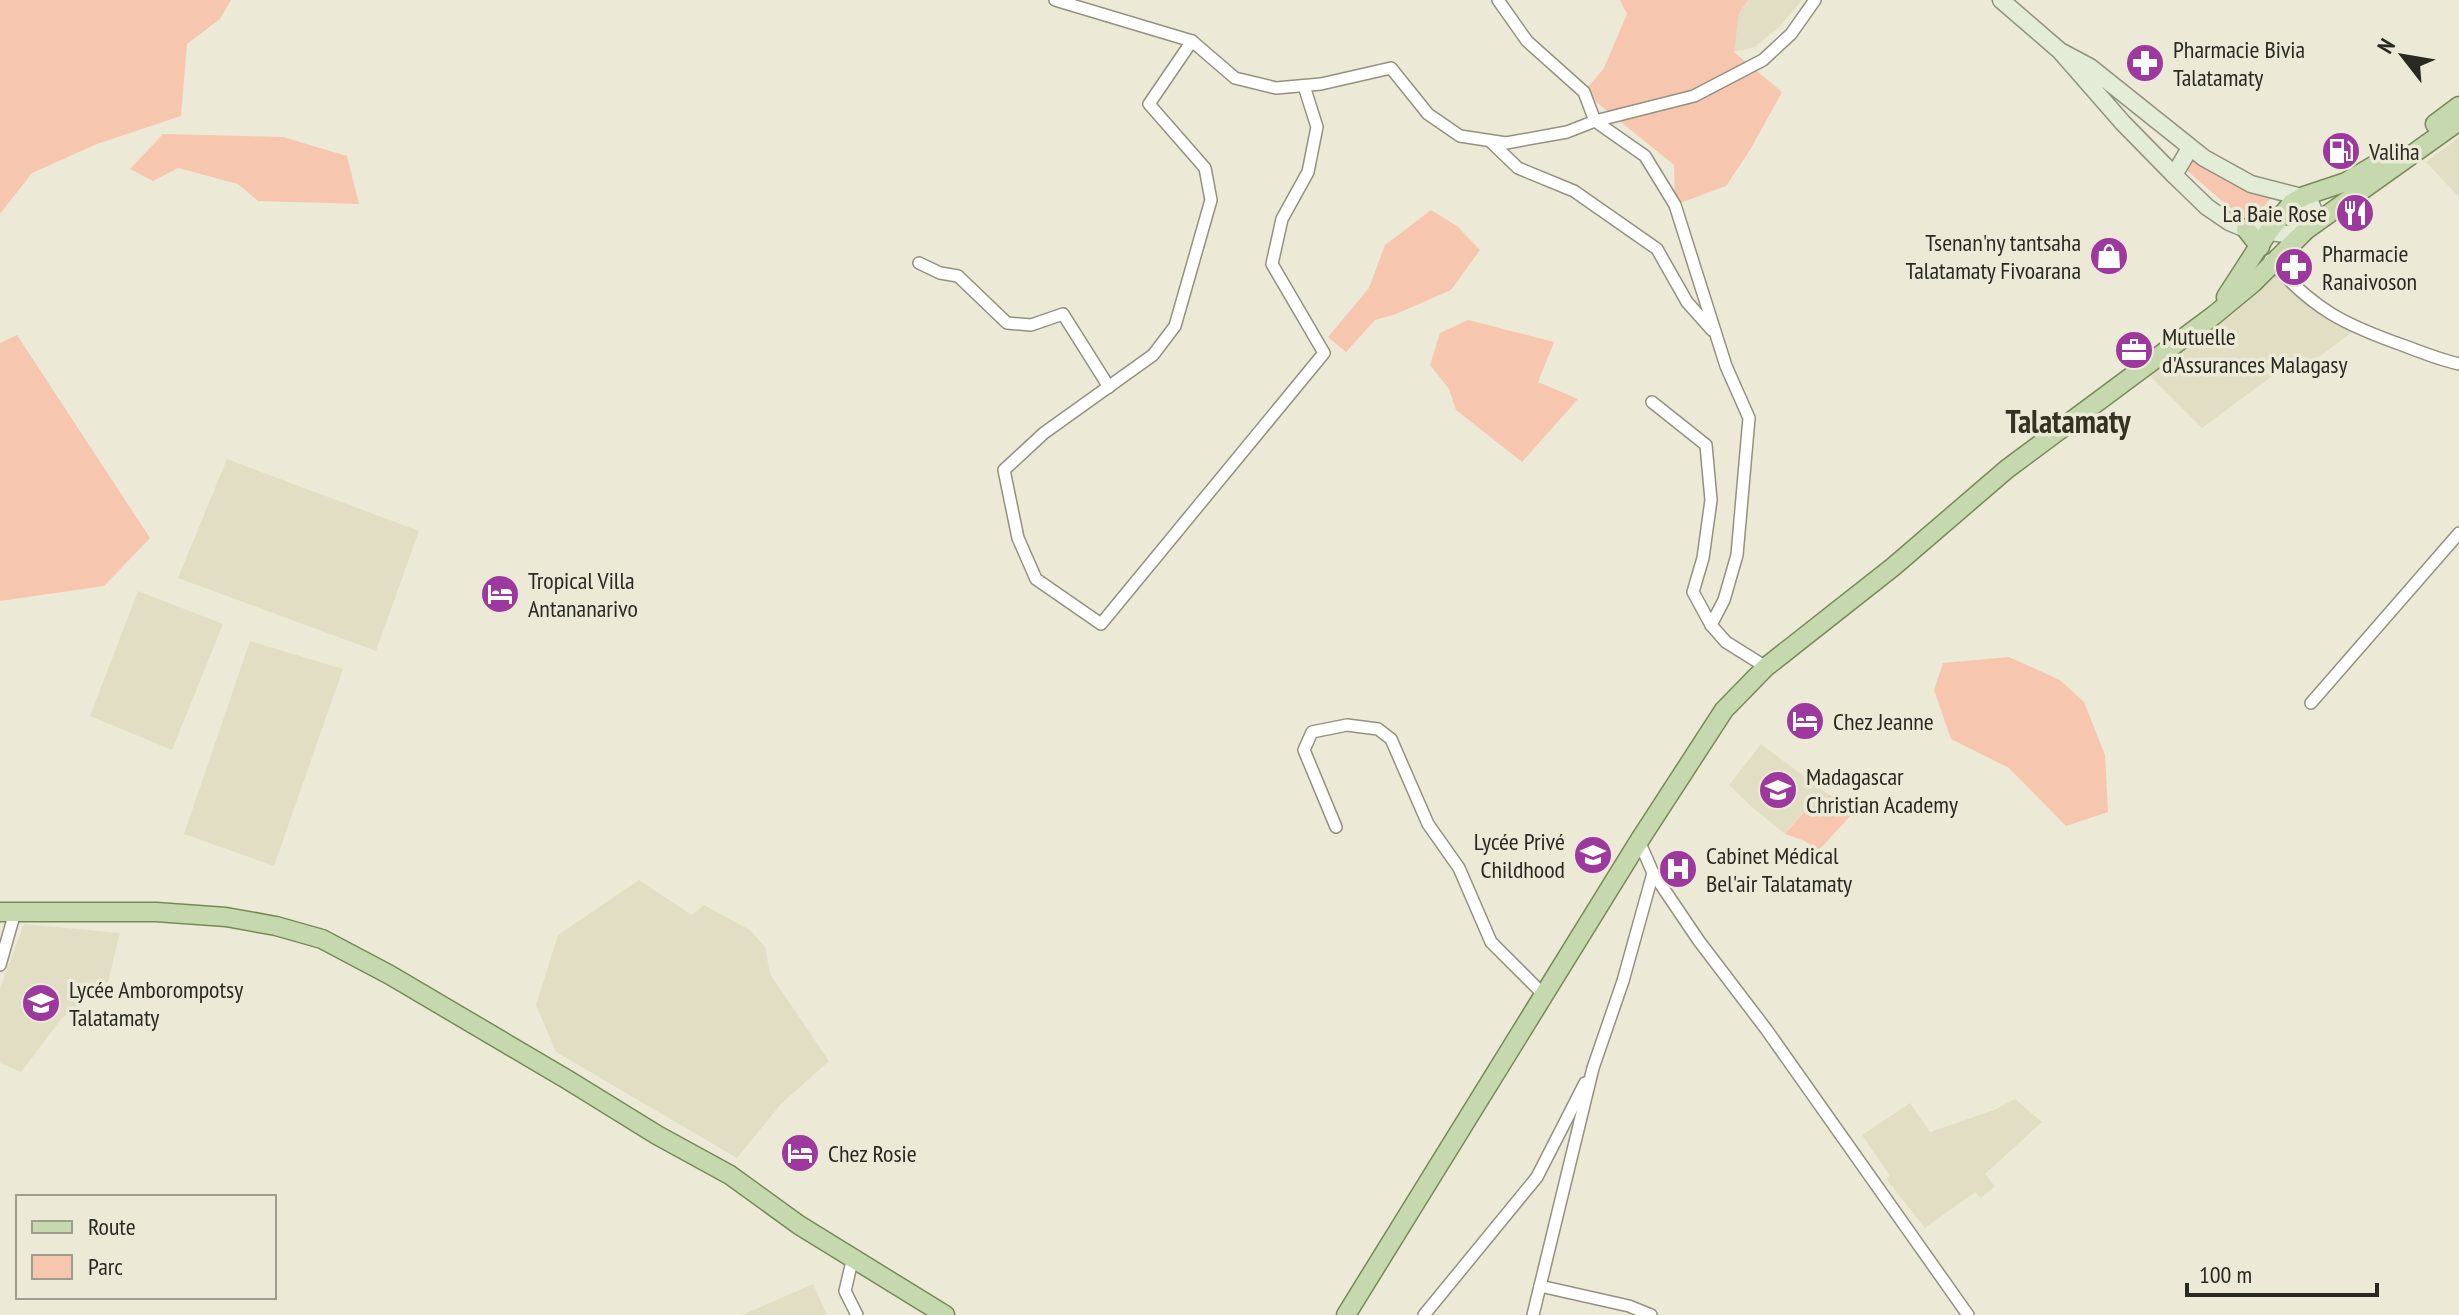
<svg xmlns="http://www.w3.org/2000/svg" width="2459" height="1315" viewBox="0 0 2459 1315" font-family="'PT Sans Narrow',sans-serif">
<rect width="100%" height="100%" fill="#ecead7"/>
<!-- built -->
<g fill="#e2dec4">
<polygon points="1748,0 1802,0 1780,26 1755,47 1733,52 1739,13"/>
<polygon points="2459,137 2459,197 2426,162"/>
<polygon points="2274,264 2356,329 2311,363 2301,355 2202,428 2142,368"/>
<polygon points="227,459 419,531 376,651 178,578"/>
<polygon points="138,591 223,624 172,750 90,716"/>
<polygon points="250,641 343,669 274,866 184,834"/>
<polygon points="1761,744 1829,795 1813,818 1803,812 1785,834 1753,808 1729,785"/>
<polygon points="639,880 692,915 704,905 750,930 765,947 770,974 829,1061 781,1104 737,1158 556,1052 536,1005 558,935"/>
<polygon points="24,924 120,933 108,982 62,1018 21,1072 0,1063 0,989"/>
<polygon points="2015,1099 2042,1122 1985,1174 1995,1186 1981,1198 1975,1192 1925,1228 1886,1179 1890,1176 1862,1135 1910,1103 1930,1132 1994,1110"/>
<polygon points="813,1284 827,1315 742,1315"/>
</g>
<!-- green -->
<g fill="#f7c6af">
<polygon points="0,0 231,0 220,19 187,44 181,116 97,144 32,173 0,214"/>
<polygon points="1620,0 1748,0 1739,13 1734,52 1782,92 1750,150 1726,186 1675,205 1674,165 1584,92 1604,68 1627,14"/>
<polygon points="163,134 283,137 347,156 359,204 258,201 238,184 178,168 153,181 130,169"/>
<polygon points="2197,153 2273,196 2248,223 2185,169"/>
<polygon points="1431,210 1457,226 1480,250 1451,290 1396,314 1375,320 1346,352 1328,337 1369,288 1385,245"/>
<polygon points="1468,320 1554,342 1538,382 1578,399 1522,462 1456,410 1449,389 1430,365 1440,333"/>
<polygon points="17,335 150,538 104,586 0,601 0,343"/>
<polygon points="2009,657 2060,680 2084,702 2105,755 2108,812 2066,826 2009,768 1951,739 1934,690 1943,663"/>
<polygon points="1829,795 1854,812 1818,851 1805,841 1785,834 1804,812 1813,817"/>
</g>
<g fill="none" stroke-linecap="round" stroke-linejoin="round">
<defs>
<g id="minor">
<polyline points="1055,0 1192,41 1235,78 1276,88 1321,84 1391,68 1428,114 1460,136 1506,143 1567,132 1595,121 1694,96 1763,60 1791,34 1815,0"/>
<polyline points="1498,0 1527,41 1584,92 1595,121 1645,156 1675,205 1726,366 1749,418 1737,555 1724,600 1711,625 1726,642 1766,667"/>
<polyline points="1192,41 1149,104 1205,168 1211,200 1175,326 1153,355 1044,433 1004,470 1018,538 1036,579 1101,624 1324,353 1272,264 1282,219 1308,172 1317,127 1304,86"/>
<polyline points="1490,141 1518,168 1574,191 1657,249 1687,302 1712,330"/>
<path d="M2270,260C2314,310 2345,325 2405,346C2423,353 2441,360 2459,364"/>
<polyline points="919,263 940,273 958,276 1007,323 1031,325 1063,314 1109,387"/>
<polyline points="1652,402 1706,445 1711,500 1703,558 1693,592 1711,625"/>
<polyline points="2311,703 2459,533"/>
<polyline points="1336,827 1304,750 1312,732 1347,725 1378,729 1391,739 1428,824 1459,868 1491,942 1545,996"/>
<polyline points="1653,873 1699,941 1766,1029 1968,1315"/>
<polyline points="0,965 15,912"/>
<polyline points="853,1257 845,1291 857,1315"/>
<polyline points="1540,1286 1629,1306 1651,1315"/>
<polyline points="1424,1315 1537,1177 1585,1083"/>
<polyline points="1533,1315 1593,1068 1623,981 1653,873 1639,841"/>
</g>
<g id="secondary">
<polyline points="2001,0 2060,51 2123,123 2174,175 2207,207 2229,222 2246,229 2285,234 2301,232 2306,230 2313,216 2313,209 2309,199 2251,184 2204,158 2090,67 2060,51"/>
<polyline points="2174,175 2190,148"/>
</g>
<g id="primary">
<polyline points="2435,124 2459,106"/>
<polyline points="2246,229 2260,247"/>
<polyline points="2226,297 2268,232 2292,203 2304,196 2346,182 2395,153"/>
<polyline points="0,912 156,912 226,917 276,926 322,939 390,975 568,1080 657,1135 730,1175 799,1225 945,1315"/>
<polyline points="1346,1315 1639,841 1724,710 1766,667 1893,567 2007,469 2213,316 2253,283 2306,230 2459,121"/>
</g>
</defs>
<!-- minor casing -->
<use href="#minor" stroke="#93917f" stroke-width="14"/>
<!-- secondary casing -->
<use href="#secondary" stroke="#93917f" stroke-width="19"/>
<!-- primary casing -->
<use href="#primary" stroke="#768a58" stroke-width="21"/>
<!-- minor -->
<use href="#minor" stroke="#fff" stroke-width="11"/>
<!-- secondary -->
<use href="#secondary" stroke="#e2ecd6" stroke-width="16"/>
<!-- primary -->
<use href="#primary" stroke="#c6d8ad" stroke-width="18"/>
</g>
<!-- icons -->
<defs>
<symbol id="pharmacy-disc" viewBox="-11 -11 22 22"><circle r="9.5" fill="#9d399e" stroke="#ecead7"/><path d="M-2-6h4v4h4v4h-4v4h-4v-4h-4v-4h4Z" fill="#fff"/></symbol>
<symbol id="fuel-disc" viewBox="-11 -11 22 22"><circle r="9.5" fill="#9d399e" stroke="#ecead7"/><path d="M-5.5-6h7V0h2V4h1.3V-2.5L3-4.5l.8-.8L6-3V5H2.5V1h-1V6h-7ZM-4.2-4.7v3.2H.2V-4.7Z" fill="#fff"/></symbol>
<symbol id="restaurant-disc" viewBox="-11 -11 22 22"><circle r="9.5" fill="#9d399e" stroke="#ecead7"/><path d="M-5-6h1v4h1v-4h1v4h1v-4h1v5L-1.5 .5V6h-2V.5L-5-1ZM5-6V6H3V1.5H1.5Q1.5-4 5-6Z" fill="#fff"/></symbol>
<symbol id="shop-disc" viewBox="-11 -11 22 22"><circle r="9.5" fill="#9d399e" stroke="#ecead7"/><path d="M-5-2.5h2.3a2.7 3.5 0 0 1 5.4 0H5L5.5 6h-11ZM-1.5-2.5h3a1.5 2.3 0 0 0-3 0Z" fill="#fff"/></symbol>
<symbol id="office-disc" viewBox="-11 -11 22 22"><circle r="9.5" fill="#9d399e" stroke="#ecead7"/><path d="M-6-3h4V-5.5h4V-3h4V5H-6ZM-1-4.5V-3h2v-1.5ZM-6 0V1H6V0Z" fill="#fff"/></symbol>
<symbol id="hotel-disc" viewBox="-11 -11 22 22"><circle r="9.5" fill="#9d399e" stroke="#ecead7"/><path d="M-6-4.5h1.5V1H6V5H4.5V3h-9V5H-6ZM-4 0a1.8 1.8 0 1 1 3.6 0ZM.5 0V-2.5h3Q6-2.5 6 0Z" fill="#fff"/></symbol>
<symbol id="school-disc" viewBox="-11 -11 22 22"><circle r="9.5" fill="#9d399e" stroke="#ecead7"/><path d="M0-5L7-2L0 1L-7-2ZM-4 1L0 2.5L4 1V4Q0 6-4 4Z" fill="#fff"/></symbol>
<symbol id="hospital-disc" viewBox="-11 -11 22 22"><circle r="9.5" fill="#9d399e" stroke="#ecead7"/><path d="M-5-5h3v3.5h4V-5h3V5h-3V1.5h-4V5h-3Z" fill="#fff"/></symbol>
</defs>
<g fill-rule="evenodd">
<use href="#pharmacy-disc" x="2123" y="41" width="44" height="44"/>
<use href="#fuel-disc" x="2319" y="129" width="44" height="44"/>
<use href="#restaurant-disc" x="2333" y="191" width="44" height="44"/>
<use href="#shop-disc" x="2087" y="234" width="44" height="44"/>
<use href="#pharmacy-disc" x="2272" y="245" width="44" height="44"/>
<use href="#office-disc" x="2112" y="328" width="44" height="44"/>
<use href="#hotel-disc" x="478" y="572" width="44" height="44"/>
<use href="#hotel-disc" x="1783" y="699" width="44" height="44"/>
<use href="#school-disc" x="1756" y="768" width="44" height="44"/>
<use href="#school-disc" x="1571" y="833" width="44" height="44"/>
<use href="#hospital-disc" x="1656" y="847" width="44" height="44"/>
<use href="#school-disc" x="19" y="981" width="44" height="44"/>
<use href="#hotel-disc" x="778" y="1131" width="44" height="44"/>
</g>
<g text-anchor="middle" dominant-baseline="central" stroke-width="7" stroke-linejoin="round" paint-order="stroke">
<!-- poi labels -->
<g font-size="24" fill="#292821" stroke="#ecead7" text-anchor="start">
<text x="2173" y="49">Pharmacie Bivia<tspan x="2173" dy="28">Talatamaty</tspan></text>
<text x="2369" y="151">Valiha</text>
<text x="2327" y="213" text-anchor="end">La Baie Rose</text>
<text x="2081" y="242" text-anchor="end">Tsenan'ny tantsaha<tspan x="2081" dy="28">Talatamaty Fivoarana</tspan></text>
<text x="2322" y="253">Pharmacie<tspan x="2322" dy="28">Ranaivoson</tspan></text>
<text x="2162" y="336">Mutuelle<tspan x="2162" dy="28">d'Assurances Malagasy</tspan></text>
<text x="528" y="580">Tropical Villa<tspan x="528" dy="28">Antananarivo</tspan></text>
<text x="1833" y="721">Chez Jeanne</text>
<text x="1806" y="776">Madagascar<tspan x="1806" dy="28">Christian Academy</tspan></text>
<text x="1565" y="841" text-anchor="end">Lycée Privé<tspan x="1565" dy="28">Childhood</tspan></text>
<text x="1706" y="855">Cabinet Médical<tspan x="1706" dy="28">Bel'air Talatamaty</tspan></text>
<text x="69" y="989">Lycée Amborompotsy<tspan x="69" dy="28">Talatamaty</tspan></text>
<text x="828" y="1153">Chez Rosie</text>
</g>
<!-- district labels -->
<g font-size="32" font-weight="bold" fill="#353224" stroke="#ecead7">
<text x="2068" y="421">Talatamaty</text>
</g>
</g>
<!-- legend -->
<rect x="16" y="1195" width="260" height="104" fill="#ecead7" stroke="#9e9c8e" stroke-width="2"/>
<rect x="32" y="1221" width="40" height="12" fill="#c6d8ad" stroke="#9e9c8e" stroke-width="2"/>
<text x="88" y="1235" font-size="24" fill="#292821">Route</text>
<rect x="32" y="1255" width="40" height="24" fill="#f7c6af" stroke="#9e9c8e" stroke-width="2"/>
<text x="88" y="1275" font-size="24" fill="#292821">Parc</text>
<!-- north arrow -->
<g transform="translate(2403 56) rotate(301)" stroke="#ecead7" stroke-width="6" paint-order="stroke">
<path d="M0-6L14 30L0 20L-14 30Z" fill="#292821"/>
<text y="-12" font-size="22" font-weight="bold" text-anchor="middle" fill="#292821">N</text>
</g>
<!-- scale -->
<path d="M2187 1283v12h190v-12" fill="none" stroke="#292821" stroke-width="4"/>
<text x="2199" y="1283" font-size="24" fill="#292821" stroke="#ecead7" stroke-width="6" paint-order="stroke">100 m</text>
</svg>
